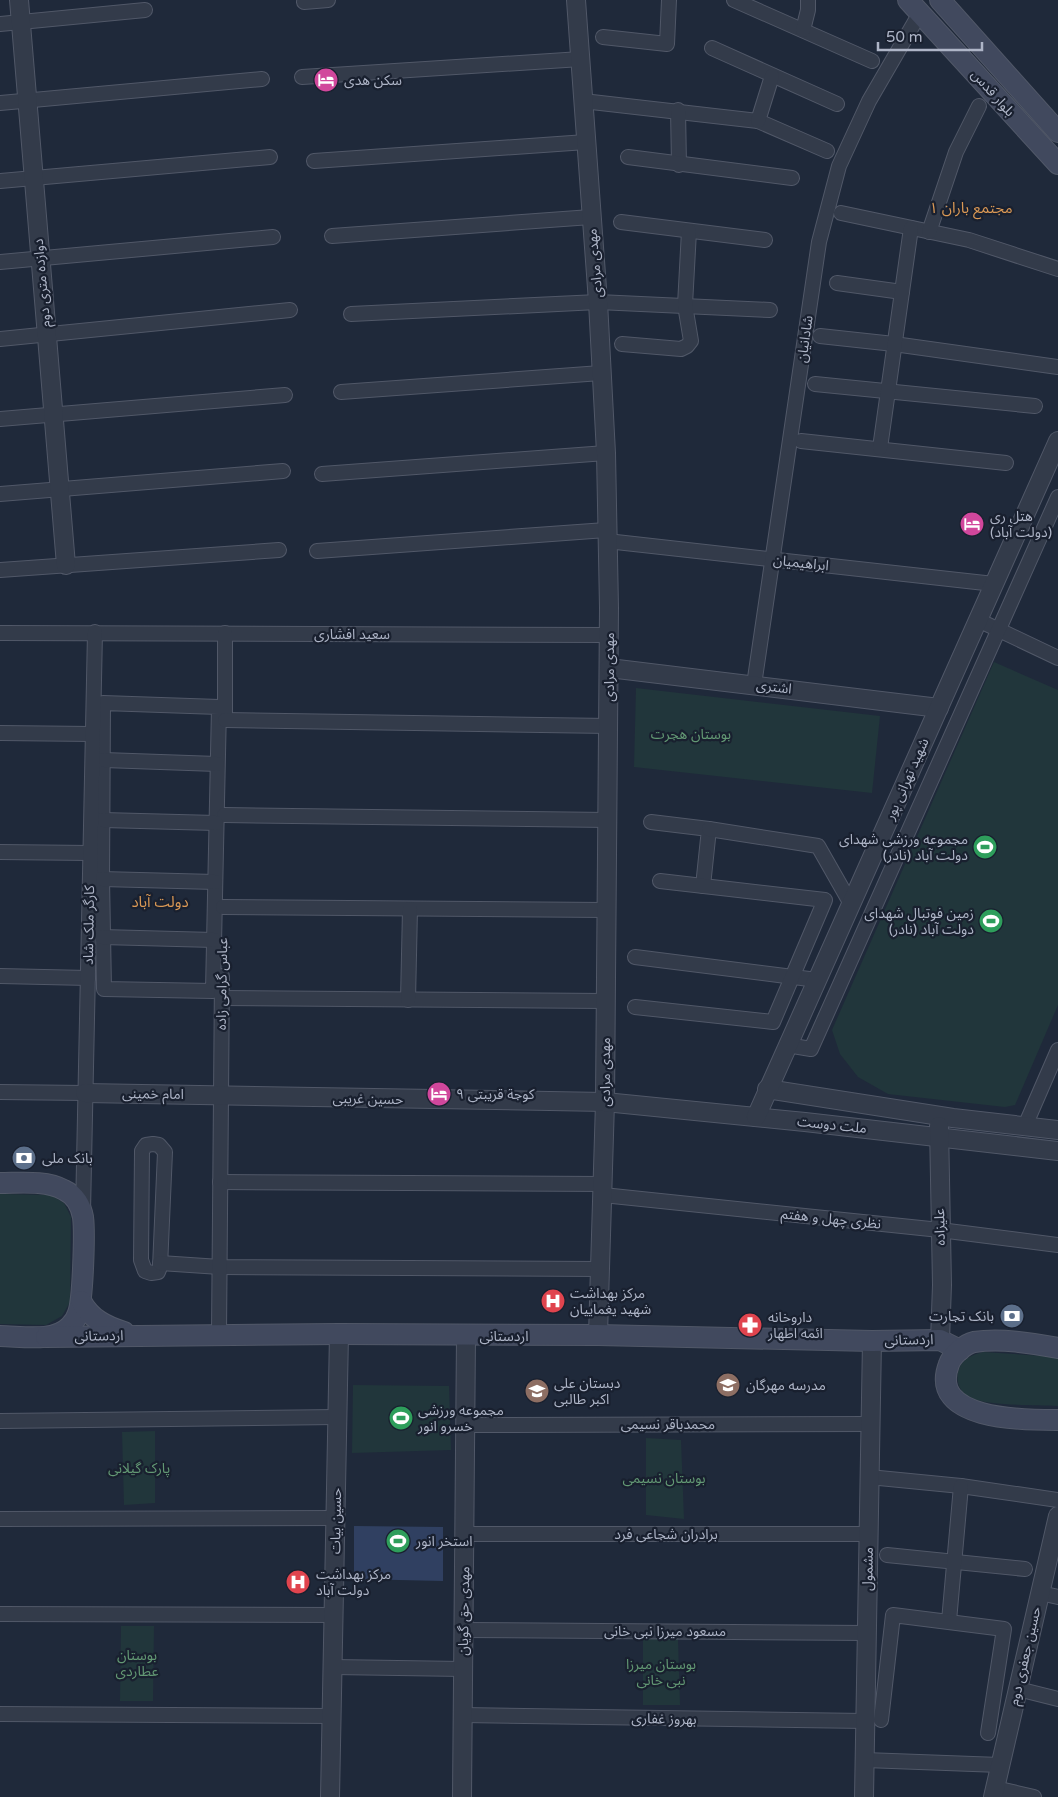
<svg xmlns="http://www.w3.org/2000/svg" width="1058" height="1797" viewBox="0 0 1058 1797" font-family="'Varela Round','Noto Sans Arabic',sans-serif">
<rect width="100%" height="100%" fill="#1f293a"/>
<!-- green -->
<g fill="#21363b">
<polygon points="994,662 1058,690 1058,1005 1015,1105 1005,1107 888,1094 858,1077 840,1054 832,1030"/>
<polygon points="636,688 880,716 872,793 634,767"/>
<polygon points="0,1194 51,1195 64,1203 71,1217 70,1302 62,1316 46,1325 0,1324"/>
<path d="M983,1352L1058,1357V1406C1035,1405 990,1406 970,1398C960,1393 956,1382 958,1372C961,1359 972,1355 983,1352Z"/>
<polygon points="353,1385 449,1386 451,1450 352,1453"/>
<polygon points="155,1431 155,1503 124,1505 122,1432"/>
<polygon points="646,1438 681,1440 684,1519 646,1515"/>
<polygon points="121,1626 154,1626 153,1701 120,1701"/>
<polygon points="643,1639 678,1639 680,1705 643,1705"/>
</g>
<!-- water -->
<polygon fill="#304061" points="354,1526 443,1527 443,1581 354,1579"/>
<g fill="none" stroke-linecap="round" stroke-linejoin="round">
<defs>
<g id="minor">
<polyline points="734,0 872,61"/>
<polyline points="304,2 328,0"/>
<polyline points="0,24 145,10"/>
<polyline points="803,30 808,10 808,0"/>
<polyline points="603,37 667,44 669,0"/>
<polyline points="712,48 837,104"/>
<polyline points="302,77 581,59"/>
<polyline points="583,101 758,121 827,151"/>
<polyline points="0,103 262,79"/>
<polyline points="678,110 679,165"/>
<polyline points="758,121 772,76"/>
<polyline points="628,157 792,178"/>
<polyline points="314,161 586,142"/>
<polyline points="0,181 270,157"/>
<polyline points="841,213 969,240 1058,269"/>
<polyline points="621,222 765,240"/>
<polyline points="929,232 956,152 979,106"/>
<polyline points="332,236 591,217"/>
<polyline points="0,262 273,237"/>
<polyline points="837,283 902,292"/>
<polyline points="351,314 598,302 770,310"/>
<polyline points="820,336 894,344 1058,367"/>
<polyline points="0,339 290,310"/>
<polyline points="622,344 681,349 687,346 691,341 685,305 689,231"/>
<polyline points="815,384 1035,406"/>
<polyline points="341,392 601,373"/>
<polyline points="0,419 285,395"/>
<polyline points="801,441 1006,463"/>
<polyline points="880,448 911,228"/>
<polyline points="322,474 606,453"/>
<polyline points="0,494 283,471"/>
<polyline points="607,541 994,584"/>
<polyline points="317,551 606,530"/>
<polyline points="0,570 279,550"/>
<polyline points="978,620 1058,658"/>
<polyline points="0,633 609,635"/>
<polyline points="754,685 819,242 839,166 869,101 920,13"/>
<polygon points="103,703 219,707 213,991 104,989 102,879"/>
<polyline points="225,717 225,633"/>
<polyline points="225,720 609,726"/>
<polyline points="0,733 92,734"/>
<polyline points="104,760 217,764"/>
<polyline points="224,815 608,820"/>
<polyline points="103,820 216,823"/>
<polyline points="651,822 709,829 703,886"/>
<polyline points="709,829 818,846 851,904"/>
<polyline points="0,852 90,853"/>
<polyline points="102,879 215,882"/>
<polyline points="223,907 605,910"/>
<polyline points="102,937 214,940"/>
<polyline points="635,957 817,980"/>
<polyline points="0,976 88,978"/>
<polyline points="222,998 605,1001"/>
<polyline points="408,1000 410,909"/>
<polyline points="635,1007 773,1022 825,900 660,881"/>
<polyline points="787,1045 811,1049 1058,497"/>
<polyline points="0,1092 85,1093"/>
<polyline points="1025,1126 1058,1050"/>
<polygon points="153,1144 159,1145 165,1152 160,1267 158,1272 151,1273 145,1271 141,1260 142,1151 146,1145"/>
<polyline points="220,1182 603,1184"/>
<polyline points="603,1195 940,1230 1058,1245"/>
<polyline points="83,1212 95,632"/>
<polyline points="160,1263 220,1267 600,1269"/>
<polyline points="219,1334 222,976"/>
<polyline points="0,1421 337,1417"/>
<polyline points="466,1425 870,1424"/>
<polyline points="869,1477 961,1486 1058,1500"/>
<polyline points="0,1519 336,1518"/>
<polyline points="464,1534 868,1534"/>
<polyline points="887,1555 1025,1569"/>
<polyline points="1040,1593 1058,1597"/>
<polyline points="0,1614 334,1615"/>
<polyline points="949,1621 961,1486"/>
<polyline points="463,1630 867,1633"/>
<polyline points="333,1667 463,1669"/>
<polyline points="1018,1689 1058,1699"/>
<polyline points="0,1714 332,1716"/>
<polyline points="463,1715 865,1721"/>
<polyline points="881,1720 893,1615 1004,1629 988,1733"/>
<polyline points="865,1760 1000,1765"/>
<polyline points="995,1788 1034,1797"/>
</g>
<g id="tertiary">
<polyline points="19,0 66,565"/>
<polyline points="576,0 598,302 606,453 609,608 605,1102 598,1335"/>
<polyline points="609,668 939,708"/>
<polyline points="767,1089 953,1118 1058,1130"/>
<polyline points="85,1093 605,1102 805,1122 1058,1151"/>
<polyline points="756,1117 1058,441"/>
<polyline points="939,1126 942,1285 940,1340"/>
<polyline points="330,1797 339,1334"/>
<polyline points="462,1797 466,1336"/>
<polyline points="864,1797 872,1341"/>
<polyline points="993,1797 1058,1516"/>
</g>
<g id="secondary">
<polyline points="908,0 1058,164"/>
<polyline points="940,0 1058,132"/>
<path d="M0,1183C20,1183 46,1180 64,1190C75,1195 81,1206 83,1217C85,1232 83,1300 78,1313C77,1317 73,1323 70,1326C54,1343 21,1336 0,1336"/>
<path d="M81,1301C91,1319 105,1326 124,1332"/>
<polyline points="46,1337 339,1334 598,1335 872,1341 940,1340 960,1350"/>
<path d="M1058,1348C1031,1343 1001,1338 974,1342C965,1344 952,1355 949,1364C927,1421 1026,1420 1058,1420"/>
</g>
</defs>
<!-- minor casing -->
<use href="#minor" stroke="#515868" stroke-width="16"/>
<!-- tertiary casing -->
<use href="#tertiary" stroke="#515868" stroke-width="20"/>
<!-- secondary casing -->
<use href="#secondary" stroke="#515868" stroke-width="22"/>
<!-- minor -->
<use href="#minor" stroke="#333b4a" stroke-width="14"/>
<!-- tertiary -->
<use href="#tertiary" stroke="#333b4a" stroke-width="18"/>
<!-- secondary -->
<use href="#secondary" stroke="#41495e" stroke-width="20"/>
</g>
<!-- icons -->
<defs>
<symbol id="hotel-disc" viewBox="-11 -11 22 22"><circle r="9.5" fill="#d1479c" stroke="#19202f"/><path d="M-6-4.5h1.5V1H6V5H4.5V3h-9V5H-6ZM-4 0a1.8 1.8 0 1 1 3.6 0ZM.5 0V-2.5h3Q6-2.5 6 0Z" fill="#fff"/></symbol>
<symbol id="stadium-disc" viewBox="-11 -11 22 22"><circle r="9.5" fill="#2e9e5b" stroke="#19202f"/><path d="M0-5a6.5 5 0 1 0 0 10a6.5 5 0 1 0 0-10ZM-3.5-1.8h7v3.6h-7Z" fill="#fff"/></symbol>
<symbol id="bank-disc" viewBox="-11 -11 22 22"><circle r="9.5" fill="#5c6f8a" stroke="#19202f"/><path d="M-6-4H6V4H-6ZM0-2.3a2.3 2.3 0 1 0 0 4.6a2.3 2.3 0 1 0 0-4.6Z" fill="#fff"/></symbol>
<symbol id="hospital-disc" viewBox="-11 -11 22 22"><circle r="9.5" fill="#e0444e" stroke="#19202f"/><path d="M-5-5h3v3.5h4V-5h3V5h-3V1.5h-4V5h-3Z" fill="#fff"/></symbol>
<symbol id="pharmacy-disc" viewBox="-11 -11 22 22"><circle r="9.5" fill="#e0444e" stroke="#19202f"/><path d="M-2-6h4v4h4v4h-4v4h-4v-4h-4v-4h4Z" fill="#fff"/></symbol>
<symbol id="school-disc" viewBox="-11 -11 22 22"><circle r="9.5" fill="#8d6e63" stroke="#19202f"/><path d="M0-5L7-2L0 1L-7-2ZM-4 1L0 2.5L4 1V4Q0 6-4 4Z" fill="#fff"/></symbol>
</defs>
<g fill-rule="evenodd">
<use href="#hotel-disc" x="312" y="66" width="28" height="28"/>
<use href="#hotel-disc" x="958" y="510" width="28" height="28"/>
<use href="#stadium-disc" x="971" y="833" width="28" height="28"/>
<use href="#stadium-disc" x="977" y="907" width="28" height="28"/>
<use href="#hotel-disc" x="425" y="1080" width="28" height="28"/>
<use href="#bank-disc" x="10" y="1144" width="28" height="28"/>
<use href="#hospital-disc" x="539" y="1287" width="28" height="28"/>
<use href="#bank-disc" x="998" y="1302" width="28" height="28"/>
<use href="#pharmacy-disc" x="736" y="1311" width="28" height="28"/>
<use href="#school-disc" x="714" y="1371" width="28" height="28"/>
<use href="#school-disc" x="523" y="1377" width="28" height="28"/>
<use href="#stadium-disc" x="387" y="1404" width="28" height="28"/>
<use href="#stadium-disc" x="384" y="1527" width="28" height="28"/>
<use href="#hospital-disc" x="284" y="1568" width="28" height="28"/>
</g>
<g text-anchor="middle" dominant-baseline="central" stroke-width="4.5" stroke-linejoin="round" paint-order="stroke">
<!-- poi labels -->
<g font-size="14" fill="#aeb5c7" stroke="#19202f" text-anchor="start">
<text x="344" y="80">سكن هدى</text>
<text x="990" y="516">هتل ری<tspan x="990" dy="16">(دولت آباد)</tspan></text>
<text x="968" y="839" text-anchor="end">مجموعه ورزشی شهدای<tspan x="968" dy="16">دولت آباد (نادر)</tspan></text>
<text x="974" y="913" text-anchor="end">زمین فوتبال شهدای<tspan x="974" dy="16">دولت آباد (نادر)</tspan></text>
<text x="456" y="1094">۹ کوجة قریبتی</text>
<text x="42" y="1158">بانک ملی</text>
<text x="570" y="1293">مرکز بهداشت<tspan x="570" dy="16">شهید یغماییان</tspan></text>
<text x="994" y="1316" text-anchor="end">بانک تجارت</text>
<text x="768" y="1317">داروخانه<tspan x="768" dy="16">ائمه اطهار</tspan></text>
<text x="554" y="1383">دبستان علی<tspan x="554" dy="16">اکبر طالبی</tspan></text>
<text x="746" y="1385">مدرسه مهرگان</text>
<text x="418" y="1410">مجموعه ورزشی<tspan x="418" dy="16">خسرو انور</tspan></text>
<text x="416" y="1541">استخر انور</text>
<text x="316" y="1574">مرکز بهداشت<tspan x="316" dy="16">دولت آباد</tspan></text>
</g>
<!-- street labels -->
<g font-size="14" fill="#aeb5c7" stroke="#19202f">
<text transform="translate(993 93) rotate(48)">بلوار قدس</text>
<text transform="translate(595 263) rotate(-95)">مهدی مرادی</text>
<text transform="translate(42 283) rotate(-95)">دوازده متری دوم</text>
<text transform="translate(805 339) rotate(-82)">شادانیان</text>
<text transform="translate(801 563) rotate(6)">ابراهیمیان</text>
<text x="352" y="634">سعید افشاری</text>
<text transform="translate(609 667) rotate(-90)">مهدی مرادی</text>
<text transform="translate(774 687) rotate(7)">اشتری</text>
<text transform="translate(907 779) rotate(-66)">شهید تهرانی پور</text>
<text transform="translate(89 925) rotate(-89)">کارگر ملک شاد</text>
<text transform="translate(222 984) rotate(-89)">عباس گرامی زاده</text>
<text transform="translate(605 1072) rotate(-90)">مهدی مرادی</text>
<text transform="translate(153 1094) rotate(1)">امام خمینی</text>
<text transform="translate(368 1099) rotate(1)">حسین غریبی</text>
<text transform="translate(832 1125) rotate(6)">ملت دوست</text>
<text transform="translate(831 1219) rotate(6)">نظری چهل و هفتم</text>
<text transform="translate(940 1227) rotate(-91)">علیزاده</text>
<text transform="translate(99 1336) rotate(-1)">اردستانی</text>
<text x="504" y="1336">اردستانی</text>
<text transform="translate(909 1340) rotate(-1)">اردستانی</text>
<text x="668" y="1424">محمدباقر نسیمی</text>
<text transform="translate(336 1521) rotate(-89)">حسین بیات</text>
<text x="666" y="1534">برادران شجاعی فرد</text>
<text transform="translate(868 1569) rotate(-89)">مشمول</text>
<text transform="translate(464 1611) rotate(-89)">مهدی حق گویان</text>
<text x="665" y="1631">مسعود میرزا نبی خانی</text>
<text transform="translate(1025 1656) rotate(-77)">حسین جعفری دوم</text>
<text transform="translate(664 1719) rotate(1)">بهروز غفاری</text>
</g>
<!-- park labels -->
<g font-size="14" fill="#639974" stroke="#19202f">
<text x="691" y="734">بوستان هجرت</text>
<text x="139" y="1468">پارک گیلانی</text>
<text x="664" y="1478">بوستان نسیمی</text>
<text x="137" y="1655">بوستان<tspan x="137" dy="16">عطاردی</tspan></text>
<text x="661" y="1664">بوستان میرزا<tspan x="661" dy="16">نبی خانی</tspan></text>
</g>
<!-- neighbourhood labels -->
<g font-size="15" fill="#db9955" stroke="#19202f">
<text x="971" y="208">مجتمع باران ١</text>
<text x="160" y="902">دولت آباد</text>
</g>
</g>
<!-- scale -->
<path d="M878 42v8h104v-8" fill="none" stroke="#aeb5c7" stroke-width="2.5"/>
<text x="886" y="42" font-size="15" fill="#aeb5c7" stroke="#19202f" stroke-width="4" paint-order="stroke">50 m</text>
</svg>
